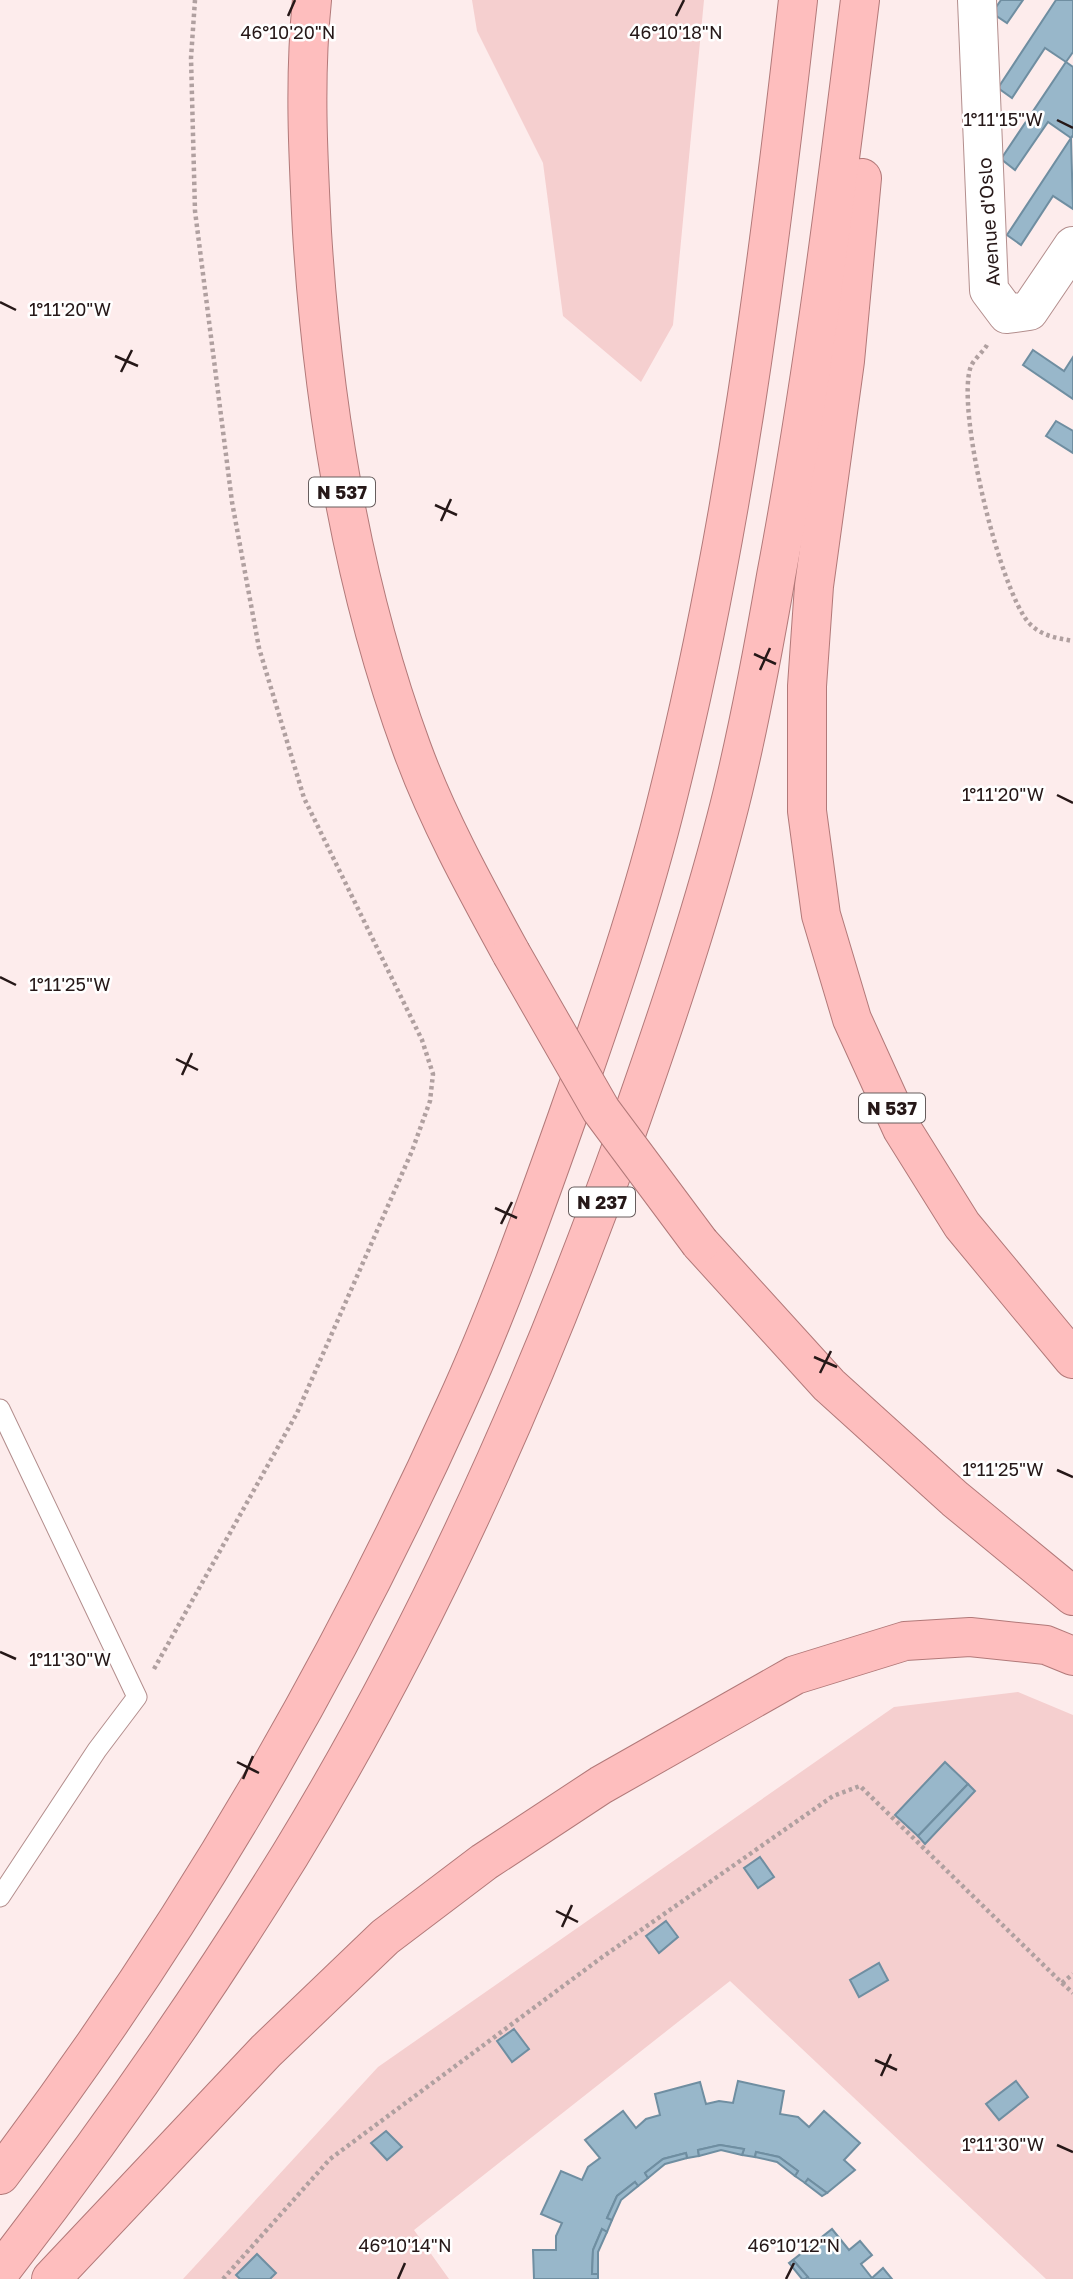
<svg xmlns="http://www.w3.org/2000/svg" width="1073" height="2279" viewBox="0 0 1073 2279" font-family="'Golos Text',sans-serif">
<rect width="100%" height="100%" fill="#fdecec"/>
<!-- green -->
<g fill="#f5cfcf">
<polygon points="472,0 704,0 673,325 641,382 563,316 543,163 477,31"/>
<polygon points="1018,1692 1073,1715 1073,2279 1046,2279 730,1981 414,2230 449,2279 183,2279 378,2067 894,1707"/>
</g>
<!-- building -->
<g fill="#98b7ca" stroke="#6f8ea1" stroke-width="2">
<polygon points="1001,0 1023,0 1007,23 992,13"/>
<polygon points="1056,0 1073,0 1073,52 1066,62 1045,48 1012,98 998,88"/>
<polygon points="1066,62 1073,67 1073,136 1071,138 1048,122 1015,170 1001,159"/>
<polygon points="1071,138 1073,209 1053,196 1021,245 1007,235"/>
<polygon points="1033,350 1064,371 1073,357 1073,399 1023,365"/>
<polygon points="1056,421 1073,431 1073,453 1046,436"/>
<polygon points="945,1762 968,1784 918,1836 895,1815"/>
<polygon points="968,1784 975,1791 925,1844 918,1836"/>
<polygon points="760,1857 774,1877 758,1888 744,1868"/>
<polygon points="666,1921 678,1937 659,1953 646,1936"/>
<polygon points="879,1963 888,1980 859,1997 850,1980"/>
<polygon points="514,2029 529,2049 512,2062 497,2041"/>
<polygon points="738,2081 784,2091 780,2114 798,2117 809,2127 824,2111 860,2143 844,2160 855,2170 827,2193 808,2179 805,2183 795,2176 798,2171 779,2157 756,2152 755,2157 742,2155 744,2149 720,2145 698,2150 699,2156 687,2158 686,2153 663,2159 645,2173 648,2178 638,2186 635,2182 617,2196 607,2218 612,2220 607,2232 602,2229 593,2250 592,2274 598,2274 598,2279 534,2279 533,2250 556,2250 556,2236 562,2223 541,2214 561,2171 582,2180 588,2167 600,2158 585,2140 623,2111 636,2128 646,2119 660,2115 655,2094 700,2082 706,2104 719,2101 733,2103"/>
<polygon points="1016,2081 1028,2097 999,2120 986,2104"/>
<polygon points="386,2131 402,2147 387,2160 371,2143"/>
<polygon points="720,2145 744,2149 742,2155 721,2150 699,2156 698,2150"/>
<polygon points="756,2152 779,2157 798,2171 795,2176 777,2162 755,2157"/>
<polygon points="686,2153 687,2158 665,2164 648,2178 645,2173 663,2159"/>
<polygon points="808,2179 827,2193 822,2196 805,2183"/>
<polygon points="635,2182 638,2186 621,2200 612,2220 607,2218 617,2196"/>
<polygon points="602,2229 607,2232 598,2252 598,2274 592,2274 593,2250"/>
<polygon points="832,2229 849,2250 860,2241 872,2255 861,2264 872,2278 883,2268 892,2279 809,2279 793,2260"/>
<polygon points="257,2254 276,2273 270,2279 240,2279 236,2275"/>
<polygon points="793,2260 808,2277 805,2279 802,2279 789,2263"/>
</g>
<g fill="none" stroke-linecap="round" stroke-linejoin="round">
<defs>
<polyline id="service" points="0,1409 137,1697 97,1750 0,1897"/>
<polyline id="minor" points="977,0 989,290 1007,314 1029,311 1073,246"/>
<g id="trunk">
<path d="M312,0C304,77 308,155 312,232C323,408 351,583 412,749C438,820 475,887 511,953"/>
<polyline points="862,178 845,361 814,586 807,686 807,811 821,915 852,1019 902,1129 962,1225 1073,1359"/>
<polyline points="700,1243 829,1385 955,1499 1073,1596"/>
<path d="M0,2175C181,1936 333,1677 456,1404C498,1312 533,1214 567,1118C605,1010 642,903 669,792C734,531 768,266 798,0"/>
<path d="M0,2272C104,2138 201,1999 290,1855C428,1629 536,1386 625,1137C662,1032 698,927 726,819C747,739 762,657 776,576C812,385 836,193 860,0"/>
<polyline points="51,2279 266,2051 385,1937 484,1862 601,1785 795,1675 905,1641 970,1637 1046,1645 1073,1656"/>
</g>
</defs>
<!-- service casing -->
<use href="#service" stroke="#b38e8d" stroke-width="21"/>
<!-- minor casing -->
<use href="#minor" stroke="#b38e8d" stroke-width="40"/>
<!-- trunk casing -->
<use href="#trunk" stroke="#b27979" stroke-width="40"/>
<!-- path -->
<g stroke="#b0a0a0" stroke-width="4.5" stroke-dasharray="3.5 3.5" stroke-linecap="butt">
<path d="M987,345C983,352 974,359 971,366C955,407 1000,591 1029,623C1041,636 1057,638 1073,641"/>
<polyline points="154,1669 297,1413 412,1151 430,1101 433,1074 422,1040 304,798 259,648 232,502 195,211 191,58 195,0"/>
<polyline points="1062,1983 1073,1993"/>
<polyline points="223,2279 330,2159 601,1958 833,1796 860,1786 1062,1983 1073,1974"/>
</g>
<!-- service -->
<use href="#service" stroke="#fff" stroke-width="19"/>
<!-- minor -->
<use href="#minor" stroke="#fff" stroke-width="38"/>
<!-- trunk -->
<use href="#trunk" stroke="#febebe" stroke-width="38"/>
<defs>
<polyline id="trunk-bridge" points="511,953 601,1110 700,1243"/>
</defs>
<!-- trunk-bridge casing -->
<use href="#trunk-bridge" stroke="#b27979" stroke-width="40" stroke-linecap="butt"/>
<!-- trunk-bridge -->
<use href="#trunk-bridge" stroke="#febebe" stroke-width="38"/>
</g>
<!-- ticks -->
<path fill="none" stroke="#261818" stroke-width="2.5" d="M288,16L295,0M676,16L684,0M1057,120L1073,128M0,302L16,310M115,356L138,366M121,372L132,350M435,505L457,515M441,521L451,499M754,654L776,664M760,670L770,648M1057,795L1073,803M0,977L16,985M176,1059L198,1070M182,1075L192,1053M495,1208L517,1218M501,1224L512,1202M814,1357L837,1367M820,1373L831,1351M1057,1470L1073,1477M0,1652L16,1659M237,1762L259,1773M243,1779L253,1756M556,1911L578,1922M562,1927L572,1905M875,2060L897,2070M881,2076L891,2054M1057,2145L1073,2152M398,2279L405,2263M786,2279L794,2263"/>
<g text-anchor="middle" dominant-baseline="central" stroke-width="5" stroke-linejoin="round" paint-order="stroke">
<!-- shield labels -->
<g fill="#fff" stroke="#675d5d" stroke-width="2">
<rect x="309" y="477.5" width="66" height="29" rx="5"/>
<rect x="859" y="1093.5" width="66" height="29" rx="5"/>
<rect x="569" y="1187.5" width="66" height="29" rx="5"/>
</g>
<g font-size="18" font-weight="bold" fill="#261818">
<text x="342" y="492">N 537</text>
<text x="892" y="1108">N 537</text>
<text x="602" y="1202">N 237</text>
</g>
<!-- street labels -->
<g font-size="19" fill="#261818" stroke="#fff">
<text transform="translate(988 222) rotate(-94)">Avenue d'Oslo</text>
</g>
</g>
<g font-size="18" text-anchor="middle" fill="#261818" stroke="#fff" stroke-width="5" stroke-linejoin="round" paint-order="stroke">
<text x="288" y="39">46°10'20"N</text>
<text x="676" y="39">46°10'18"N</text>
<text x="1003" y="126">1°11'15"W</text>
<text x="70" y="316">1°11'20"W</text>
<text x="1003" y="801">1°11'20"W</text>
<text x="70" y="991">1°11'25"W</text>
<text x="1003" y="1476">1°11'25"W</text>
<text x="70" y="1666">1°11'30"W</text>
<text x="1003" y="2151">1°11'30"W</text>
<text x="405" y="2252">46°10'14"N</text>
<text x="794" y="2252">46°10'12"N</text>
</g>
</svg>
